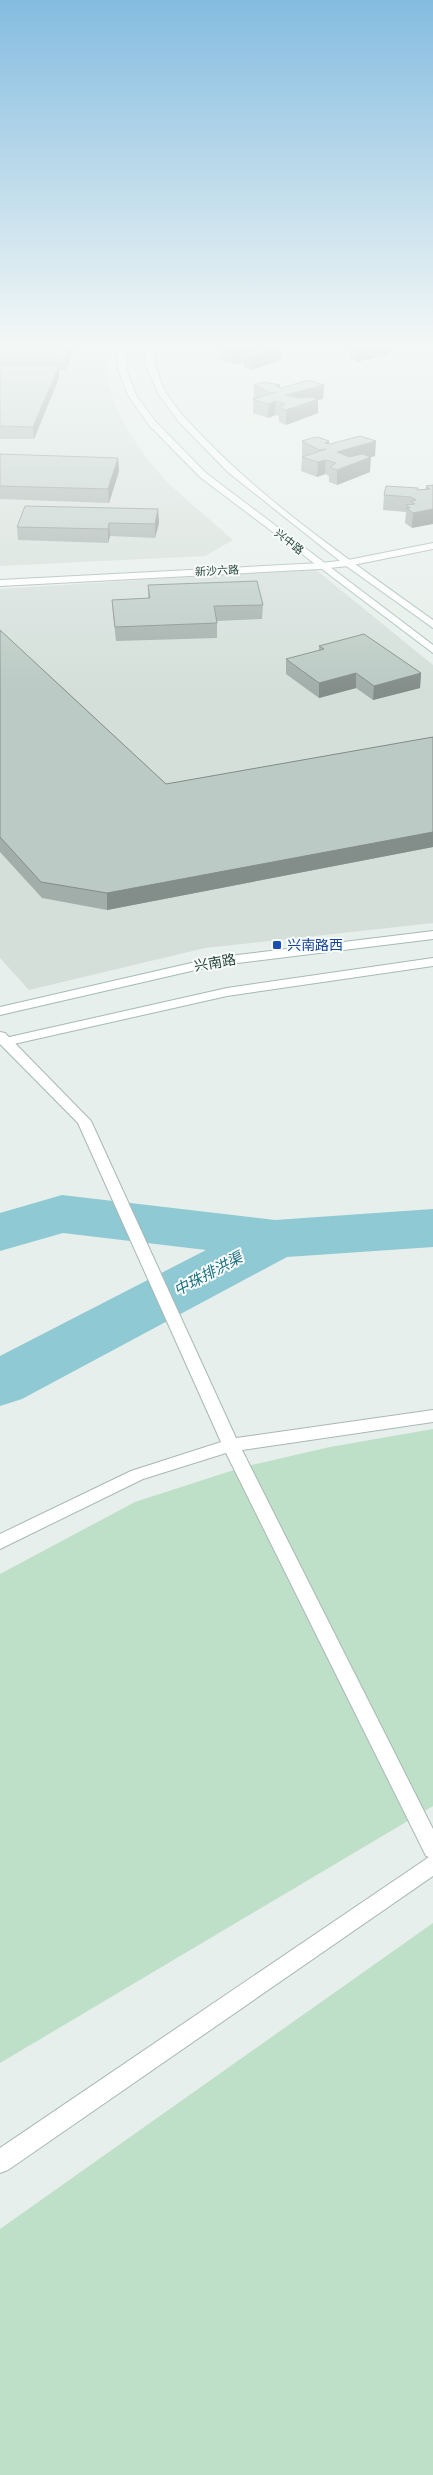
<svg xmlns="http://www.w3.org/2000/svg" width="433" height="2475" viewBox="0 0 433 2475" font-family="Figtree,'Noto Sans SC',sans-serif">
<rect width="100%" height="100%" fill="#e6efeb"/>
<!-- built -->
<g fill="#d4dfda">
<polygon points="0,344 106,344 106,364 109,386 117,410 130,434 147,459 170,485 233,540 205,556 0,566"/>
<polygon points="315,569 433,665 433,923 205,948 29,990 0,958 0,589"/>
</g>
<!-- green -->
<g fill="#bfe0c8">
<polygon points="433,1429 433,1806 0,2063 0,1574 135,1502 243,1467 330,1447"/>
<polygon points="433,1923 433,2475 0,2475 0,2229"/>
</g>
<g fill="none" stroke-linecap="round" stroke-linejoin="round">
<!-- river -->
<polygon fill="#8ec9d4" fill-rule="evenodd" points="62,1195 275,1220 433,1209 433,1247 287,1257 22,1399 0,1406 0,1356 206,1250 63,1233 0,1251 0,1213"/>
<defs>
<g id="street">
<polygon points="433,543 433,549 348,566 320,569 0,586 0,580 320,563 348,560"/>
<polygon points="0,1032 5,1033 91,1121 236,1438 433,1410 433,1422 242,1450 433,1829 433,1876 8,2170 0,2173 0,2148 429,1857 426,1856 226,1453 143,1479 0,1549 0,1534 131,1471 221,1442 78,1123 0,1044"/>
</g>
<g id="secondary">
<polygon points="116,344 124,344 126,369 136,395 155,421 206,473 433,645 433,653 200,477 149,425 128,395 118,369"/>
<path d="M145,344H153C154,362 157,375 165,391C176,411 194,427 209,443C274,509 358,566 433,620V628L345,565L229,473L179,422L158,393L147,368Z"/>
<polygon points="433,931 433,939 213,966 0,1015 0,1007 213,958"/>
<polygon points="433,958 433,966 227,996 5,1046 0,1044 0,1039 5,1038 227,988"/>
</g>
</defs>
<!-- street casing -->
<use href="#street" stroke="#a8b8b2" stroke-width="2"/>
<!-- secondary casing -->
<use href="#secondary" stroke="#a4bbb3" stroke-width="2"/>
<!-- street -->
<use href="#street" fill="#fff" fill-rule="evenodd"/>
<!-- secondary -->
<use href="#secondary" fill="#fff" fill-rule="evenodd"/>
</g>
<!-- wall -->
<g fill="#a1aea9">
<polygon points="0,344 76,345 66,370 59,370 59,378 34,439 0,439"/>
<polygon points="222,344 287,344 287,347 282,349 281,360 251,370 244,368 244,363 241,362 234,364 220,360 220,346 222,346"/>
<polygon points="319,344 392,344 390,344 390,354 357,362 349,357 350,350 319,350"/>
<polygon points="254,385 280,385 280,387 281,388 324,385 323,399 318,400 318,413 286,425 279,422 279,416 275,415 268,418 253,413"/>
<polygon points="302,441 329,444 375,456 370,457 370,472 337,485 329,482 329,476 325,474 317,477 301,471 302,457 303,456 302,456"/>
<polygon points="0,454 118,458 119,471 109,503 0,499"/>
<polygon points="433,485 412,528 405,523 406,512 383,510 384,495 426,489 426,486"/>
<polygon points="158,509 159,523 155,538 110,536 108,543 18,540 17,527"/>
<polygon points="148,585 263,605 262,619 217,621 217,638 116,641 113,614 112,600 148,598"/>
<polygon points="0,630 166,784 433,737 433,847 107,910 42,898 0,852"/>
<polygon points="319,646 421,673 420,688 373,700 356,688 319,698 286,674 286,659 319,651"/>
</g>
<!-- shaded-wall -->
<g fill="#838d89">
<polygon points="71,344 76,344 76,345 66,370 65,358"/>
<polygon points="252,344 287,344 287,347 282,349 281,360 251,370"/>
<polygon points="375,344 392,344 390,344 390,354 357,362 357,348"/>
<polygon points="241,348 241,362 234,364 234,351"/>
<polygon points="59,366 59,378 34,439 33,427"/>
<polygon points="280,385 280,399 276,401 275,415 268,418 268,404 270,403 270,393 276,386"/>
<polygon points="324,385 323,399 318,400 318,413 286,425 286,395"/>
<polygon points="329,441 329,455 326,456 325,474 317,477 318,462 319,462 319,450 325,443"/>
<polygon points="376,441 375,456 336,467 337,452"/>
<polygon points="371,457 370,472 337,485 337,470"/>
<polygon points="118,458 119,471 109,503 108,489"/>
<polygon points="158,509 159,523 155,538 155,524"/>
<polygon points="433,509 433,524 412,528 413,513"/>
<polygon points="109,523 110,536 108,543 108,529"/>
<polygon points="356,673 356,688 319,698 319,683"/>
<polygon points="421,673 420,688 373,700 374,686"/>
<polygon points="433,832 433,847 107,910 107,893"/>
</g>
<!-- building -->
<g fill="#bbcac4" stroke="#838d89">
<polygon points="0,344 71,344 65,358 0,356"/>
<polygon points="229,344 256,344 262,346 274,344 282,347 251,357 244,354 250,351 241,348 234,351 220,346"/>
<polygon points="351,344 375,344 357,348"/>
<polygon points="0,364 59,366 33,427 0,426"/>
<polygon points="309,380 324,385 286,395 298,398 310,397 318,399 286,410 279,408 285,404 276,401 268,404 253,399 277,392 270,393 254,385 264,382 280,385 276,386 281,388"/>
<polygon points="360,436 376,441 337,452 349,457 362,454 371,457 337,470 330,467 336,463 326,460 318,462 302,457 326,449 319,450 302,441 312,438 318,437 329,441 325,443 330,444"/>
<polygon points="0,454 118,458 108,489 0,486"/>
<polygon points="433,485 433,509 413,513 406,508 410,508 406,505 415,504 411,501 416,500 411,497 384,495 386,486 418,488 417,490 430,489 426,486"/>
<polygon points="25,506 158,509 155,524 109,523 108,529 17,527"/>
<polygon points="257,581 263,605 214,606 217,623 115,627 112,600 150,598 148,585"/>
<polygon points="0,630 166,784 433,737 433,832 107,893 41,882 0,837"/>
<polygon points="364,634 421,673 374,686 356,673 319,683 286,659 324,649 319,646"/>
</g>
<!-- sky -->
<linearGradient id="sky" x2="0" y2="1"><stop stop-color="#84bce0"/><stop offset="0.5" stop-color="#f4f8f6"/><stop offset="1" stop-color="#f4f8f6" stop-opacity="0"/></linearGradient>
<rect width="433" height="691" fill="url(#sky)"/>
<!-- markers -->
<rect fill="#1a4fb4" stroke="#f7fbf9" stroke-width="2" x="272" y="940" width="10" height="10" rx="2.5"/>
<g text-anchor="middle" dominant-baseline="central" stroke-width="4" stroke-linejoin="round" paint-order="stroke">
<!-- far-street labels -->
<g font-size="11" fill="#24423a" stroke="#f7fbf9">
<text transform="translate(289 542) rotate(38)">兴中路</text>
<text transform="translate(217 571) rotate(-3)">新沙六路</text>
</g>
<!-- transit labels -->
<g font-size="14" fill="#164399" stroke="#f7fbf9" text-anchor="start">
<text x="287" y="945">兴南路西</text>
</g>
<!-- street labels -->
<g font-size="14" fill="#24423a" stroke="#f7fbf9">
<text transform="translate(215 963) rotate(-10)">兴南路</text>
</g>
<!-- water labels -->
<g font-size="15" font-style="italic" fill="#1c6f80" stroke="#f7fbf9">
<text transform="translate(208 1274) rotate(-28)">中珠排洪渠</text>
</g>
</g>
</svg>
